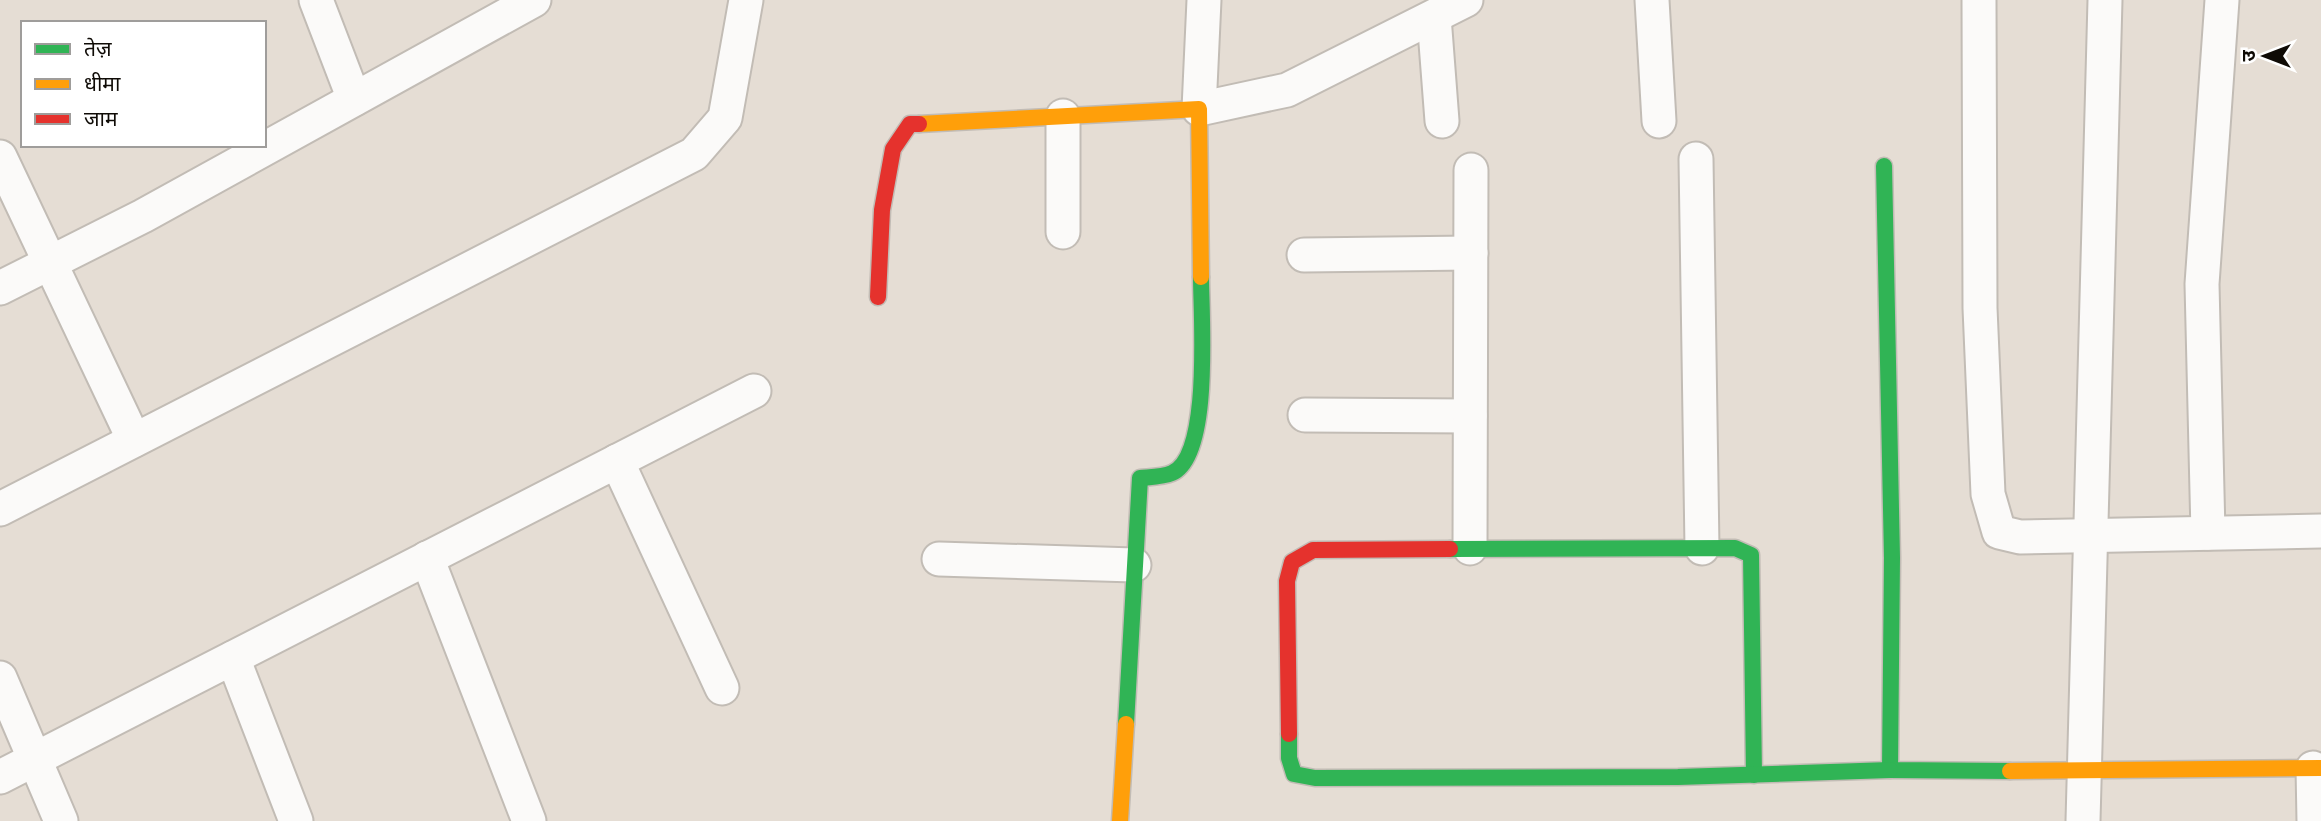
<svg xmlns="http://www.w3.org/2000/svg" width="2321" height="821" viewBox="0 0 2321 821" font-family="'Roboto Serif','Noto Sans Devanagari',serif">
<rect width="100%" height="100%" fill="#e5ddd4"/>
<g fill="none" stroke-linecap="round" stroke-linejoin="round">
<defs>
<g id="street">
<polyline points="316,0 354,99"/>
<polyline points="1204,0 1199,109 1287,90 1466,0"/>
<polyline points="1652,0 1659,121"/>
<polyline points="1979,0 1980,308 1988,494 1999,532 2020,537 2321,531"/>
<polyline points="1434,17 1442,121"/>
<polyline points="1063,116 1063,232"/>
<polyline points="0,157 134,440"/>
<polyline points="1696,159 1702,548"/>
<polyline points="1304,255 1471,253"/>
<polyline points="0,288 143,216 534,0"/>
<polyline points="1305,415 1470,416"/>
<polyline points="617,461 722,688"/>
<polyline points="0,509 694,154 725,118 746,0"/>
<polyline points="2208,533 2202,284 2222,0"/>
<polyline points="1470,548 1471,170"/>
<polyline points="427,558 529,821"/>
<polyline points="939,559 1134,565"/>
<polyline points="233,658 296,821"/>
<polyline points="0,678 61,821"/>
<polyline points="2313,768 2314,821"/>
<polyline points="0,777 754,391"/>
<polyline points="2083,821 2105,0"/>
</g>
<g id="fast">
<polyline points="1884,166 1892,558 1890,770 2010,771"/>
<polyline points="1450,549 1735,548 1751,555 1754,775"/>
<path d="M1126,724L1140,478C1150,477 1163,477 1172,473C1212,456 1201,315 1201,277"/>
<polyline points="1289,734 1289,758 1294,774 1315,778 1678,777 1890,770"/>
</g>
<g id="slow">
<polyline points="919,124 1199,109 1201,277"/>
<polyline points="2010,771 2321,768"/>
<polyline points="1120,821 1126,724"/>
</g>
<g id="jam">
<polyline points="878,297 882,210 893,149 910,124 919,124"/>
<polyline points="1289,734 1287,581 1292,562 1313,550 1450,549"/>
</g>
</defs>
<!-- street casing -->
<use href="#street" stroke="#c2bcb5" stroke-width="37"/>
<!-- fast casing -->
<use href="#fast" stroke="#c2bcb5" stroke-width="19"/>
<!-- slow casing -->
<use href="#slow" stroke="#c2bcb5" stroke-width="19"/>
<!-- jam casing -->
<use href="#jam" stroke="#c2bcb5" stroke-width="19"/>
<!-- street -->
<use href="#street" stroke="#fbfaf9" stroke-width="33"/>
<!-- fast -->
<use href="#fast" stroke="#30b455" stroke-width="16"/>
<!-- slow -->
<use href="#slow" stroke="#ff9f0a" stroke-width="16"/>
<!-- jam -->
<use href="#jam" stroke="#e5322d" stroke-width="16"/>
</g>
<!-- legend -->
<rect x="21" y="21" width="245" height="126" fill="#ffffff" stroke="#9f9d9b" stroke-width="2"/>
<rect x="35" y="44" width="35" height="10" fill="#30b455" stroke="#9f9d9b" stroke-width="2"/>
<text x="84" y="56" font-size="21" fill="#0f0b06">तेज़</text>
<rect x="35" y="79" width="35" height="10" fill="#ff9f0a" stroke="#9f9d9b" stroke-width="2"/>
<text x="84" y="91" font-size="21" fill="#0f0b06">धीमा</text>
<rect x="35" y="114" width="35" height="10" fill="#e5322d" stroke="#9f9d9b" stroke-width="2"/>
<text x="84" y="126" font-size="21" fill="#0f0b06">जाम</text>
<!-- north arrow -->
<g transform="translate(2265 56) rotate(270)" stroke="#ffffff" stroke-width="5" paint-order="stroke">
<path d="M0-5L12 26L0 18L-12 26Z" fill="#0f0b06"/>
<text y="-10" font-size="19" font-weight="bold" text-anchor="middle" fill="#0f0b06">उ</text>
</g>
</svg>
